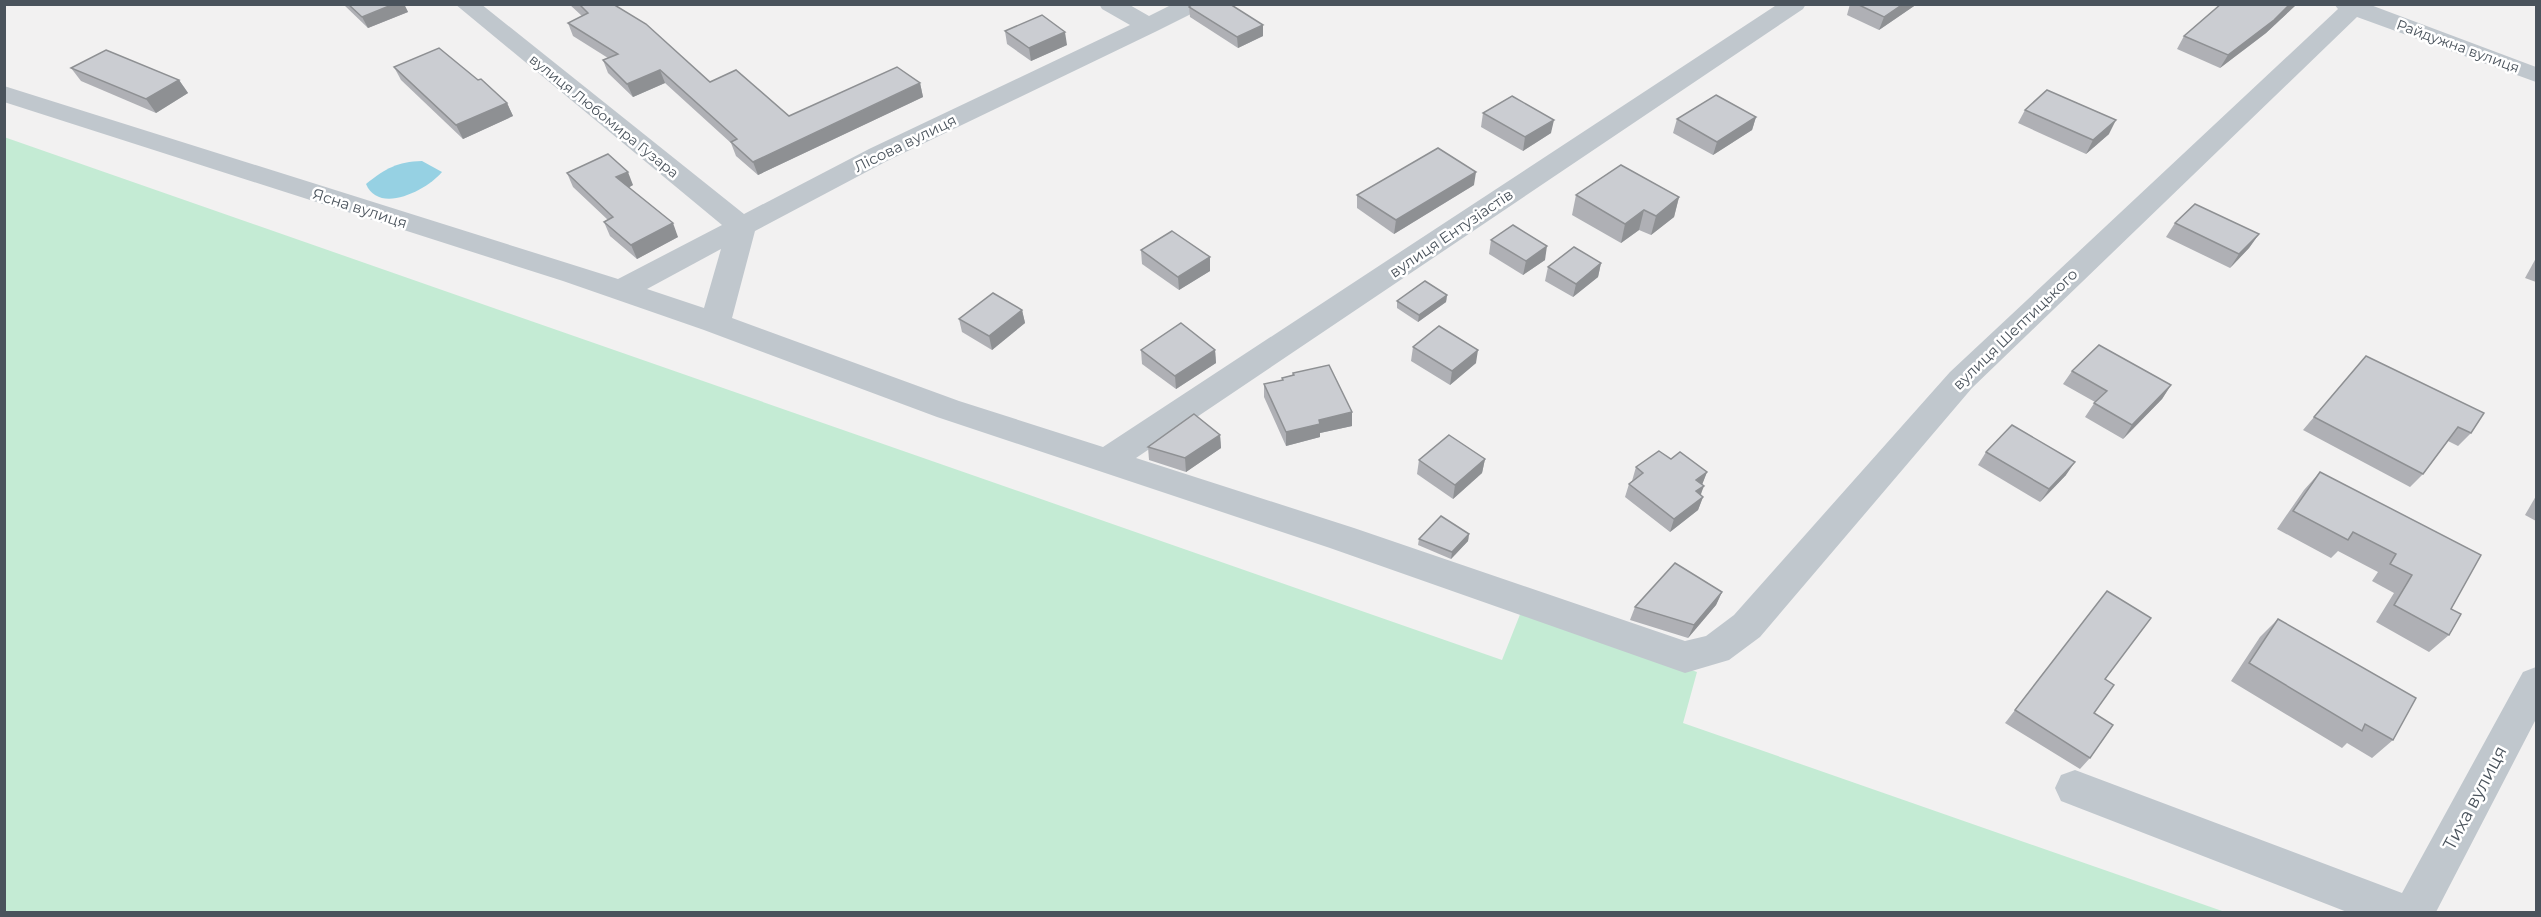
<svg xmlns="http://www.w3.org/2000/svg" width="2541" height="917" viewBox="0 0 2541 917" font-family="Montserrat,sans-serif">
<rect width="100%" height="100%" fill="#f2f1f1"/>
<!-- green -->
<polygon fill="#c4ebd4" points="4,137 1502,660 1521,612 1697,672 1683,723 2225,912 5,912"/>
<!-- water -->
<path fill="#96d1e3" d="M422,161L442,172C427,190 379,215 366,184C386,168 397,162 422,161Z"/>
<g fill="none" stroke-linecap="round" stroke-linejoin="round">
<!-- minor -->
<g fill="#c0c7cd" fill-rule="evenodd">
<path d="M455,4H481L744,214L869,149L1130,25L1102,9L1099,4H1128L1149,16L1173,4H1204L1201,9L1157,31L887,161L755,231L732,318L959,401L1103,447L1778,4H1806L1803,9L1136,458L1354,528L1685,641L1706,636L1734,615L1950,372L2338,9L2334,4H2368L2536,67V82L2357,17L1972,388L1760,637L1729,660L1685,673L1330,548L937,417L704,330L563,281L4,102V86L618,279L722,225ZM721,249L704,308L647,289Z"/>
<polygon points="2536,667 2536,719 2436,912 2347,912 2061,801 2055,788 2061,775 2075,770 2402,893 2523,672"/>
</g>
</g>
<!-- wall -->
<g fill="#afb0b5">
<polygon points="343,4 404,4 408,12 368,28"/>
<polygon points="569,4 613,4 710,82 789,116 920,83 923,97 758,175 736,156 731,143 665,83 633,97 608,73 603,60 608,58 573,36 568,23 582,16"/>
<polygon points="1850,4 1917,4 1879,30 1847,15"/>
<polygon points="2221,4 2297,4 2266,33 2220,68 2177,49 2184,36"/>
<polygon points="1189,7 1263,25 1263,36 1238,48 1190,17"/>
<polygon points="1005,31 1067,45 1031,61 1007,44"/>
<polygon points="394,67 507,103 513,116 463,139 401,80"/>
<polygon points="71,68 179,80 188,93 156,113 81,81"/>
<polygon points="2025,110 2109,134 2086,154 2018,123"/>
<polygon points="1483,113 1551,133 1523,151 1481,127"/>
<polygon points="1756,117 1752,130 1713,155 1673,133 1677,119"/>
<polygon points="567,173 633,185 628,188 678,237 637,259 610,236 604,222 608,220 573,187"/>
<polygon points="1474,185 1394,234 1357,208 1357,195"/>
<polygon points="1576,195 1679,197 1674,217 1651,235 1639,230 1621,243 1572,215"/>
<polygon points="2175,223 2259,234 2249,248 2230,268 2166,237"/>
<polygon points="1491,240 1545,260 1523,275 1489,254"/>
<polygon points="1141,250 1210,257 1210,271 1179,290 1142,264"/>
<polygon points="2536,258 2536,282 2525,278"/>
<polygon points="1601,263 1598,277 1573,297 1545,281 1548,267"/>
<polygon points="1447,295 1446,302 1418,322 1397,308 1397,301"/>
<polygon points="1022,310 1025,323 992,350 962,332 959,319"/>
<polygon points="1413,347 1476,363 1450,385 1411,361"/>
<polygon points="1141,350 1215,350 1216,363 1176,389 1142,364"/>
<polygon points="2366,356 2471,433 2458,446 2448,441 2423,474 2410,487 2303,430"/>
<polygon points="2072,371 2171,385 2162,399 2123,439 2085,417 2095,402 2063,384"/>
<polygon points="1293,373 1352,426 1320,433 1320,437 1286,446 1264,397 1264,384 1282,380 1282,378 1292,375"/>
<polygon points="1220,435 1221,448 1186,472 1149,460 1148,447"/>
<polygon points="1986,452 2066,475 2040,502 1978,465"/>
<polygon points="1485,459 1482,473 1453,499 1417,474 1419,460"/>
<polygon points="1671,459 1707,472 1702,484 1701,495 1703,497 1698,510 1670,532 1625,497 1629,484 1632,481 1636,467"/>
<polygon points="2320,472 2451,609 2449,635 2429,652 2376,622 2394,593 2372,581 2378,572 2338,551 2331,558 2277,529 2304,490"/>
<polygon points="2536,496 2536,521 2525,515"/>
<polygon points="1469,534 1468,541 1451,559 1418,545 1419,539"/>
<polygon points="2107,591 2105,679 2094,713 2090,758 2080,769 2005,723"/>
<polygon points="1722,592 1716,605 1688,638 1630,620 1635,607"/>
<polygon points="2278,619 2393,740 2372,758 2347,743 2342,748 2231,681 2260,637"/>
</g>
<!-- shaded-wall -->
<g fill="#8e9093">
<polygon points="394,4 404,4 408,12 368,28 362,17"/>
<polygon points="1903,4 1917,4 1879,30 1884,17"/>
<polygon points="2290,4 2297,4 2266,33 2220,68 2228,55"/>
<polygon points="1263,25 1263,36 1238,48 1237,37"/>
<polygon points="1065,32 1067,45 1031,61 1029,48"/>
<polygon points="660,70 665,83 633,97 627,84"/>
<polygon points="179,80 188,93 156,113 146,99"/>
<polygon points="920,83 923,97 758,175 753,162"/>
<polygon points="507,103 513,116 463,139 456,125"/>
<polygon points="1756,117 1752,130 1713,155 1717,142"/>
<polygon points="1554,120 1551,133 1523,151 1525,137"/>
<polygon points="2116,120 2109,134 2086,154 2093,140"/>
<polygon points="628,172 633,185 622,191 616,177"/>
<polygon points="1476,172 1474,185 1394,234 1396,220"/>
<polygon points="1679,197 1674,217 1651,235 1656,216"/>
<polygon points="1644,210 1639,230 1621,243 1625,224"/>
<polygon points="673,223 678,237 637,259 631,245"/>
<polygon points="2259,234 2249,248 2230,268 2239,254"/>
<polygon points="1547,246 1545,260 1523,275 1526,261"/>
<polygon points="1210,257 1210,271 1179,290 1178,277"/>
<polygon points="1601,263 1598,277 1573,297 1576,284"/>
<polygon points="1447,295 1446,302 1418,322 1419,315"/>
<polygon points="1022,310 1025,323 992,350 989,336"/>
<polygon points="1215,350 1216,363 1176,389 1175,376"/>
<polygon points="1478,350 1476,363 1450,385 1452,371"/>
<polygon points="2171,385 2162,399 2123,439 2132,425"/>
<polygon points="1352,412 1352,426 1320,433 1320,437 1286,446 1286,432 1319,420"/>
<polygon points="1220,435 1221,448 1186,472 1185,458"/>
<polygon points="1485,459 1482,473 1453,499 1455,485"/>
<polygon points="2075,462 2066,475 2040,502 2049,489"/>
<polygon points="1707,472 1702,485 1696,480"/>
<polygon points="1704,486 1699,499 1696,491"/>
<polygon points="1703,497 1698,510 1670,532 1674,519"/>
<polygon points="1469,534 1468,541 1451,559 1452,552"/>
<polygon points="1722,592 1716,605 1688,638 1694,625"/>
</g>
<!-- building -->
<g fill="#cbcdd2" stroke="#8e9093" stroke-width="1.5">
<polygon points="348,4 394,4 362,17"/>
<polygon points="579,4 613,4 646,24 710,82 736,70 789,116 897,67 920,83 753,162 731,142 737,139 660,70 627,84 603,60 618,54 568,23 588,13"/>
<polygon points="1193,4 1230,4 1263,25 1237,37 1189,7"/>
<polygon points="1857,4 1903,4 1884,17"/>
<polygon points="2221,4 2290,4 2274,20 2228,55 2184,36"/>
<polygon points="1042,15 1065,32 1029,48 1005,31"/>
<polygon points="439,48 478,80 481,79 507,103 456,125 394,67"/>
<polygon points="106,50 179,80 146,99 71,68"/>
<polygon points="2047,90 2116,120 2093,140 2025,110"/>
<polygon points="1716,95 1756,117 1717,142 1677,119"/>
<polygon points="1512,96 1554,120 1525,137 1483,113"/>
<polygon points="1438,148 1476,172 1396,220 1357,195"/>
<polygon points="608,154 628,172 616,177 673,223 631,245 604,222 613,217 567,173"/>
<polygon points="1621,165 1679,197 1656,216 1644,210 1625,224 1576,195"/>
<polygon points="2195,204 2259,234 2239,254 2175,223"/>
<polygon points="1513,225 1547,246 1526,261 1491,240"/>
<polygon points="1172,231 1210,257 1178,277 1141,250"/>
<polygon points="1574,247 1601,263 1576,284 1548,267"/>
<polygon points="1425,281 1447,295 1419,315 1397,301"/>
<polygon points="993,293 1022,310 989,336 959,319"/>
<polygon points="1181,323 1215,350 1175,376 1141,350"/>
<polygon points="1439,326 1478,350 1452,371 1413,347"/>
<polygon points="2099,345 2171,385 2132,425 2094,403 2107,391 2072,371"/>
<polygon points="2366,356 2484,413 2471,433 2458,427 2423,474 2314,417"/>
<polygon points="1329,365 1352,412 1319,420 1320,424 1286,432 1264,384 1283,380 1282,378 1294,375 1293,373"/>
<polygon points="1194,414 1220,435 1185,458 1148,447"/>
<polygon points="2012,425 2075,462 2049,489 1986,452"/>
<polygon points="1449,435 1485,459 1455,485 1419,460"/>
<polygon points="1659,451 1671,459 1680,452 1707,472 1696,480 1704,486 1696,491 1703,497 1674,519 1629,484 1643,473 1636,467"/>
<polygon points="2320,472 2481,555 2451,609 2461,614 2449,635 2394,605 2412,575 2390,564 2396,554 2353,532 2348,540 2293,511"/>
<polygon points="1441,516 1469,534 1452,552 1419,539"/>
<polygon points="1675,563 1722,592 1694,625 1635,607"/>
<polygon points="2107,591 2151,618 2105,679 2114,685 2094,713 2113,725 2090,758 2015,710"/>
<polygon points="2278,619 2416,698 2393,740 2365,724 2362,731 2249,663"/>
</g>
<g text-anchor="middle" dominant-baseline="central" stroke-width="5" stroke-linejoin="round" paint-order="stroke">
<!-- far-street labels -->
<g font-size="14" fill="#4a535c" stroke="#fff">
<text transform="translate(2458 46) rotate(20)">Райдужна вулиця</text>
<text transform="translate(604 116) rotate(39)">вулиця Любомира Гузара</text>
</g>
<!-- street labels -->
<g font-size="15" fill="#4a535c" stroke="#fff">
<text transform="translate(905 143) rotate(-26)">Лісова вулиця</text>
<text transform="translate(360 208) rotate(18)">Ясна вулиця</text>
<text transform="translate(1451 233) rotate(-34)">вулиця Ентузіастів</text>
<text transform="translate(2015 329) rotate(-44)">вулиця Шептицького</text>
</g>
<!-- near-street labels -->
<g font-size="18" fill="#4a535c" stroke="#fff">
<text transform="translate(2475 798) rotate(-62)">Тиха вулиця</text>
</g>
</g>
<!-- border -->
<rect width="2541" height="917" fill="none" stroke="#4a535c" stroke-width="12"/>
</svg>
